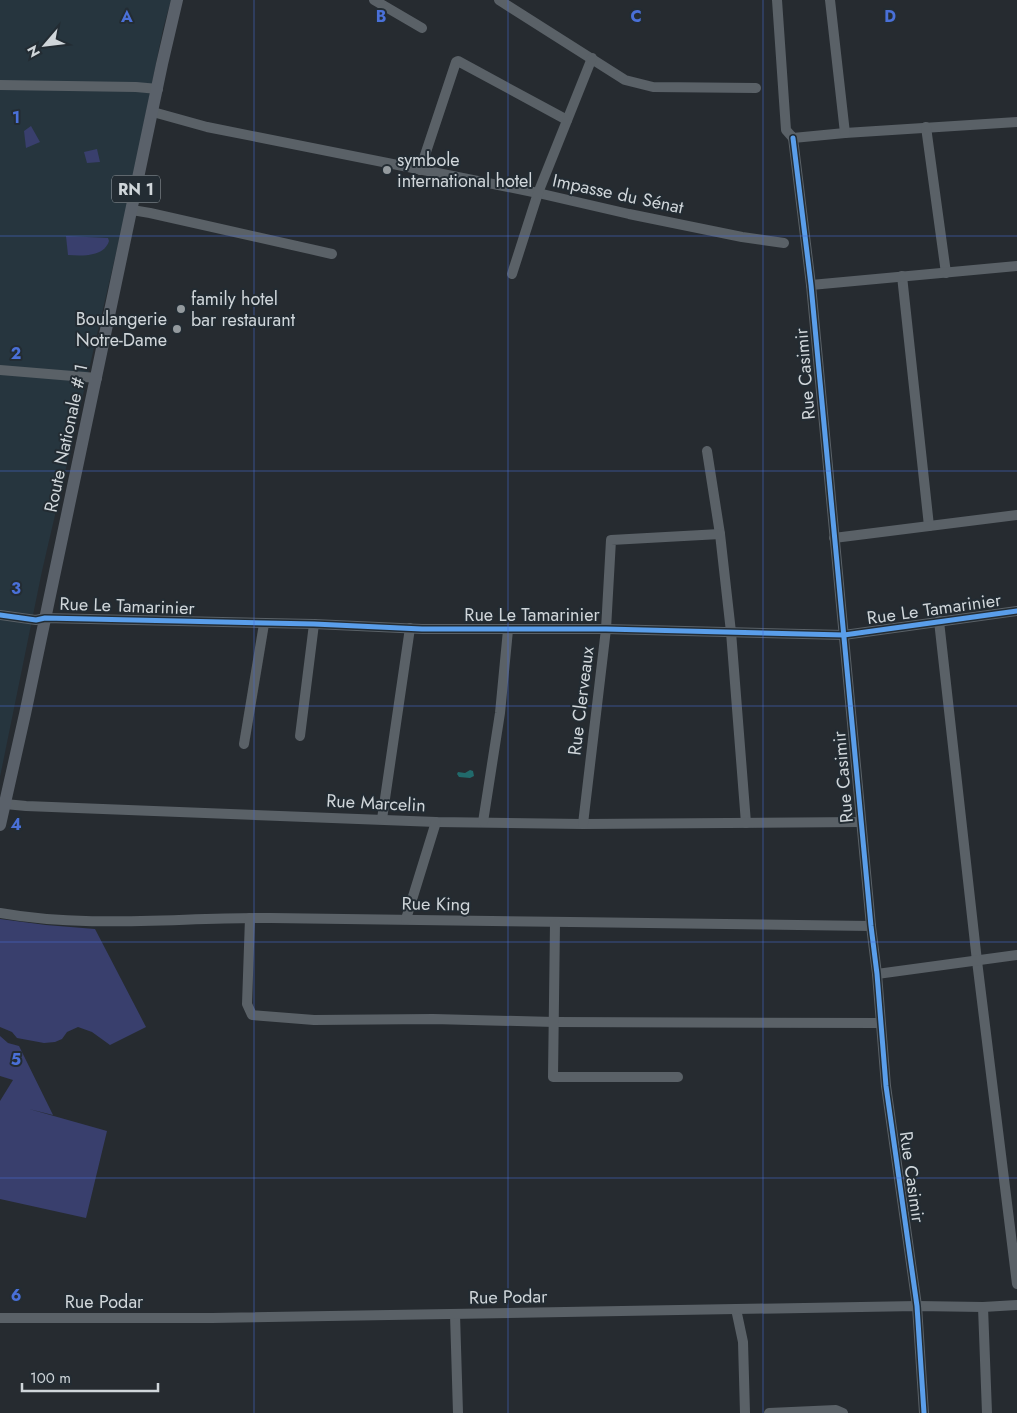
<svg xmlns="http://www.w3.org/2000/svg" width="1017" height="1413" viewBox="0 0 1017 1413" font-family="Jost,sans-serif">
<rect width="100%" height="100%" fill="#262b30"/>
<!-- built -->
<polygon fill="#26353e" points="0,0 171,0 163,29 127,206 42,571 0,777"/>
<!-- green -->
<g fill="#393f6d">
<polygon points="31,126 40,142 26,148 24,131"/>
<polygon points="97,149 100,162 87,163 84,152"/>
<path d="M66,236L108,238L109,241C104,257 82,256 68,255Z"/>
<polygon points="0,919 46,925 95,929 146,1027 110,1045 92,1032 78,1027 67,1032 62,1039 55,1042 44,1043 17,1038 12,1032 0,1027"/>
<polygon points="0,1036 8,1043 19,1046 53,1115 29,1109 107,1131 86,1218 0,1199 0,1101 13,1080 0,1076"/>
</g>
<!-- water -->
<polygon fill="#216a6b" points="470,770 473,771 474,776 470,778 459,777 457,774 458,772 465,773"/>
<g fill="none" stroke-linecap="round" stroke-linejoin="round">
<!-- minor -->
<g stroke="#5a6167" stroke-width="10">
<polyline points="374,0 422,28"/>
<polyline points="499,0 625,80 653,87 756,88"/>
<polyline points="777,0 786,130 793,138 845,133 1017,122"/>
<polyline points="830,0 845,133"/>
<polyline points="0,85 136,87 158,89"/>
<polyline points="153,112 207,127 538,193 629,214 742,237 784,243"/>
<polyline points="926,127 946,273"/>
<polyline points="793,138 811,285 871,926 877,974 886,1086 917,1306 924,1413"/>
<polyline points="420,170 456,62 458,61 567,120"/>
<polyline points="132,210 150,213 332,254"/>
<polyline points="512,274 538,193 592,58"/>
<polyline points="902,276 929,526"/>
<polyline points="811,285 1017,266"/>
<polyline points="0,370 97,378"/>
<polyline points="707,451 720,534 731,632 746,823"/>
<polyline points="834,538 1017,515"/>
<polyline points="0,615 36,620 45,618 314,624 422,629 606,629 844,635 1017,611"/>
<polyline points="939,621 977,961 1017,1284"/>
<polyline points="300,736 314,624"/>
<polyline points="244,744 264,624"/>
<polyline points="5,804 26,806 436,822 583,824 861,822"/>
<polyline points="382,819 410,628"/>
<polyline points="483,822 500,713 508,630"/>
<polyline points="583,824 606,629 611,540 720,534"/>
<path d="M0,913C89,929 181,917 271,918C471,921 671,923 871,926"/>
<polyline points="250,918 247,1004 252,1015 314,1020 433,1019 554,1022 880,1023"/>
<polyline points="406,919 436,822"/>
<polyline points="555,923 553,1077 678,1077"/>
<polyline points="877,974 1017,955"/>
<polyline points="983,1307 987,1413"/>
<polyline points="736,1309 743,1342 745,1413"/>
<polyline points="455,1314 458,1413"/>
<polyline points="0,1318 212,1318 917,1306 983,1307 1017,1305"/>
<polyline points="769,1413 836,1410 843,1413"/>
</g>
<!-- major -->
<polyline stroke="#5a616a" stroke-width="12" points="0,825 25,714 162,64 177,0"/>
<defs>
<g id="cycleway">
<polyline points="793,138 811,285 871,926 877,974 886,1086 917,1306 924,1413"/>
<polyline points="0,615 36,620 45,618 314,624 422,629 606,629 844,635 1017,611"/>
</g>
</defs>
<!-- cycleway casing -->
<use href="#cycleway" stroke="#232c33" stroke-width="8"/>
<!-- cycleway -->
<use href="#cycleway" stroke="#5a9eea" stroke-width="5"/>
</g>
<!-- grid -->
<path fill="none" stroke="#4a70d8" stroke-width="1" stroke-opacity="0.55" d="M254,0V1413M508,0V1413M763,0V1413M0,236H1017M0,471H1017M0,706H1017M0,942H1017M0,1178H1017"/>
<!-- markers -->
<g fill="#949a9e" stroke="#232c33" stroke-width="2">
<circle cx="387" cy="170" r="5"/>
<circle cx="181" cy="309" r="5"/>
<circle cx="177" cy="329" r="5"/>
</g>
<g text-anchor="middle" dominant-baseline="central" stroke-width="4" stroke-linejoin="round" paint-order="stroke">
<!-- shield labels -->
<rect fill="#232c33" stroke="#9ca3a8" stroke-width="1" x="112" y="175.5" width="48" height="27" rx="4"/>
<g font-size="16" font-weight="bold" fill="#d0d6da">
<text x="136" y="189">RN 1</text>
</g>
<!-- poi labels -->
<g font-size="18" fill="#d0d6da" stroke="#232c33" text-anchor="start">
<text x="397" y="160">symbole<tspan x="397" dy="21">international hotel</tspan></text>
<text x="191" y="299">family hotel<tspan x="191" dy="21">bar restaurant</tspan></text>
<text x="167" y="319" text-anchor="end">Boulangerie<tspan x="167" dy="21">Notre-Dame</tspan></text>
</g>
<!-- street labels -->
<g font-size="18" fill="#d0d6da" stroke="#232c33">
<text transform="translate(618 194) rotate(12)">Impasse du Sénat</text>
<text transform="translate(805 374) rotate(-95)">Rue Casimir</text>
<text transform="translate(66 438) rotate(-78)">Route Nationale # 1</text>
<text transform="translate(127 606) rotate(2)">Rue Le Tamarinier</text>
<text transform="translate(934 609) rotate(-8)">Rue Le Tamarinier</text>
<text x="532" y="615">Rue Le Tamarinier</text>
<text transform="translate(581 701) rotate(-83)">Rue Clerveaux</text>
<text transform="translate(843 777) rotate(-95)">Rue Casimir</text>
<text transform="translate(376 803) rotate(3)">Rue Marcelin</text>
<text transform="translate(436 904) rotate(1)">Rue King</text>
<text transform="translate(912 1177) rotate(82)">Rue Casimir</text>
<text transform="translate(508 1297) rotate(-1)">Rue Podar</text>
<text x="104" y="1302">Rue Podar</text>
</g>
</g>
<g font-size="16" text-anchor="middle" font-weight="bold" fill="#4a70d8" stroke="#232c33" stroke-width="4" stroke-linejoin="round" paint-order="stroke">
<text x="127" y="22">A</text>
<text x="381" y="22">B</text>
<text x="636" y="22">C</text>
<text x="890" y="22">D</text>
<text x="16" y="123">1</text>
<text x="16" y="359">2</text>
<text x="16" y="594">3</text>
<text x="16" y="830">4</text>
<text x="16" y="1065">5</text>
<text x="16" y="1301">6</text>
</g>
<!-- north arrow -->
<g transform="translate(45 45) rotate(242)" stroke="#232c33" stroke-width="4" paint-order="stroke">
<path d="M0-4L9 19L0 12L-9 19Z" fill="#d0d6da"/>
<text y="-8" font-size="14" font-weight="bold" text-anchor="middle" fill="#d0d6da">N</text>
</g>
<!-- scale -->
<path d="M22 1383v8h136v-8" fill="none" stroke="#d0d6da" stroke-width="2.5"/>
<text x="30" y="1383" font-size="15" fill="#d0d6da" stroke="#232c33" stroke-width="4" paint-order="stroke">100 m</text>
</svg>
